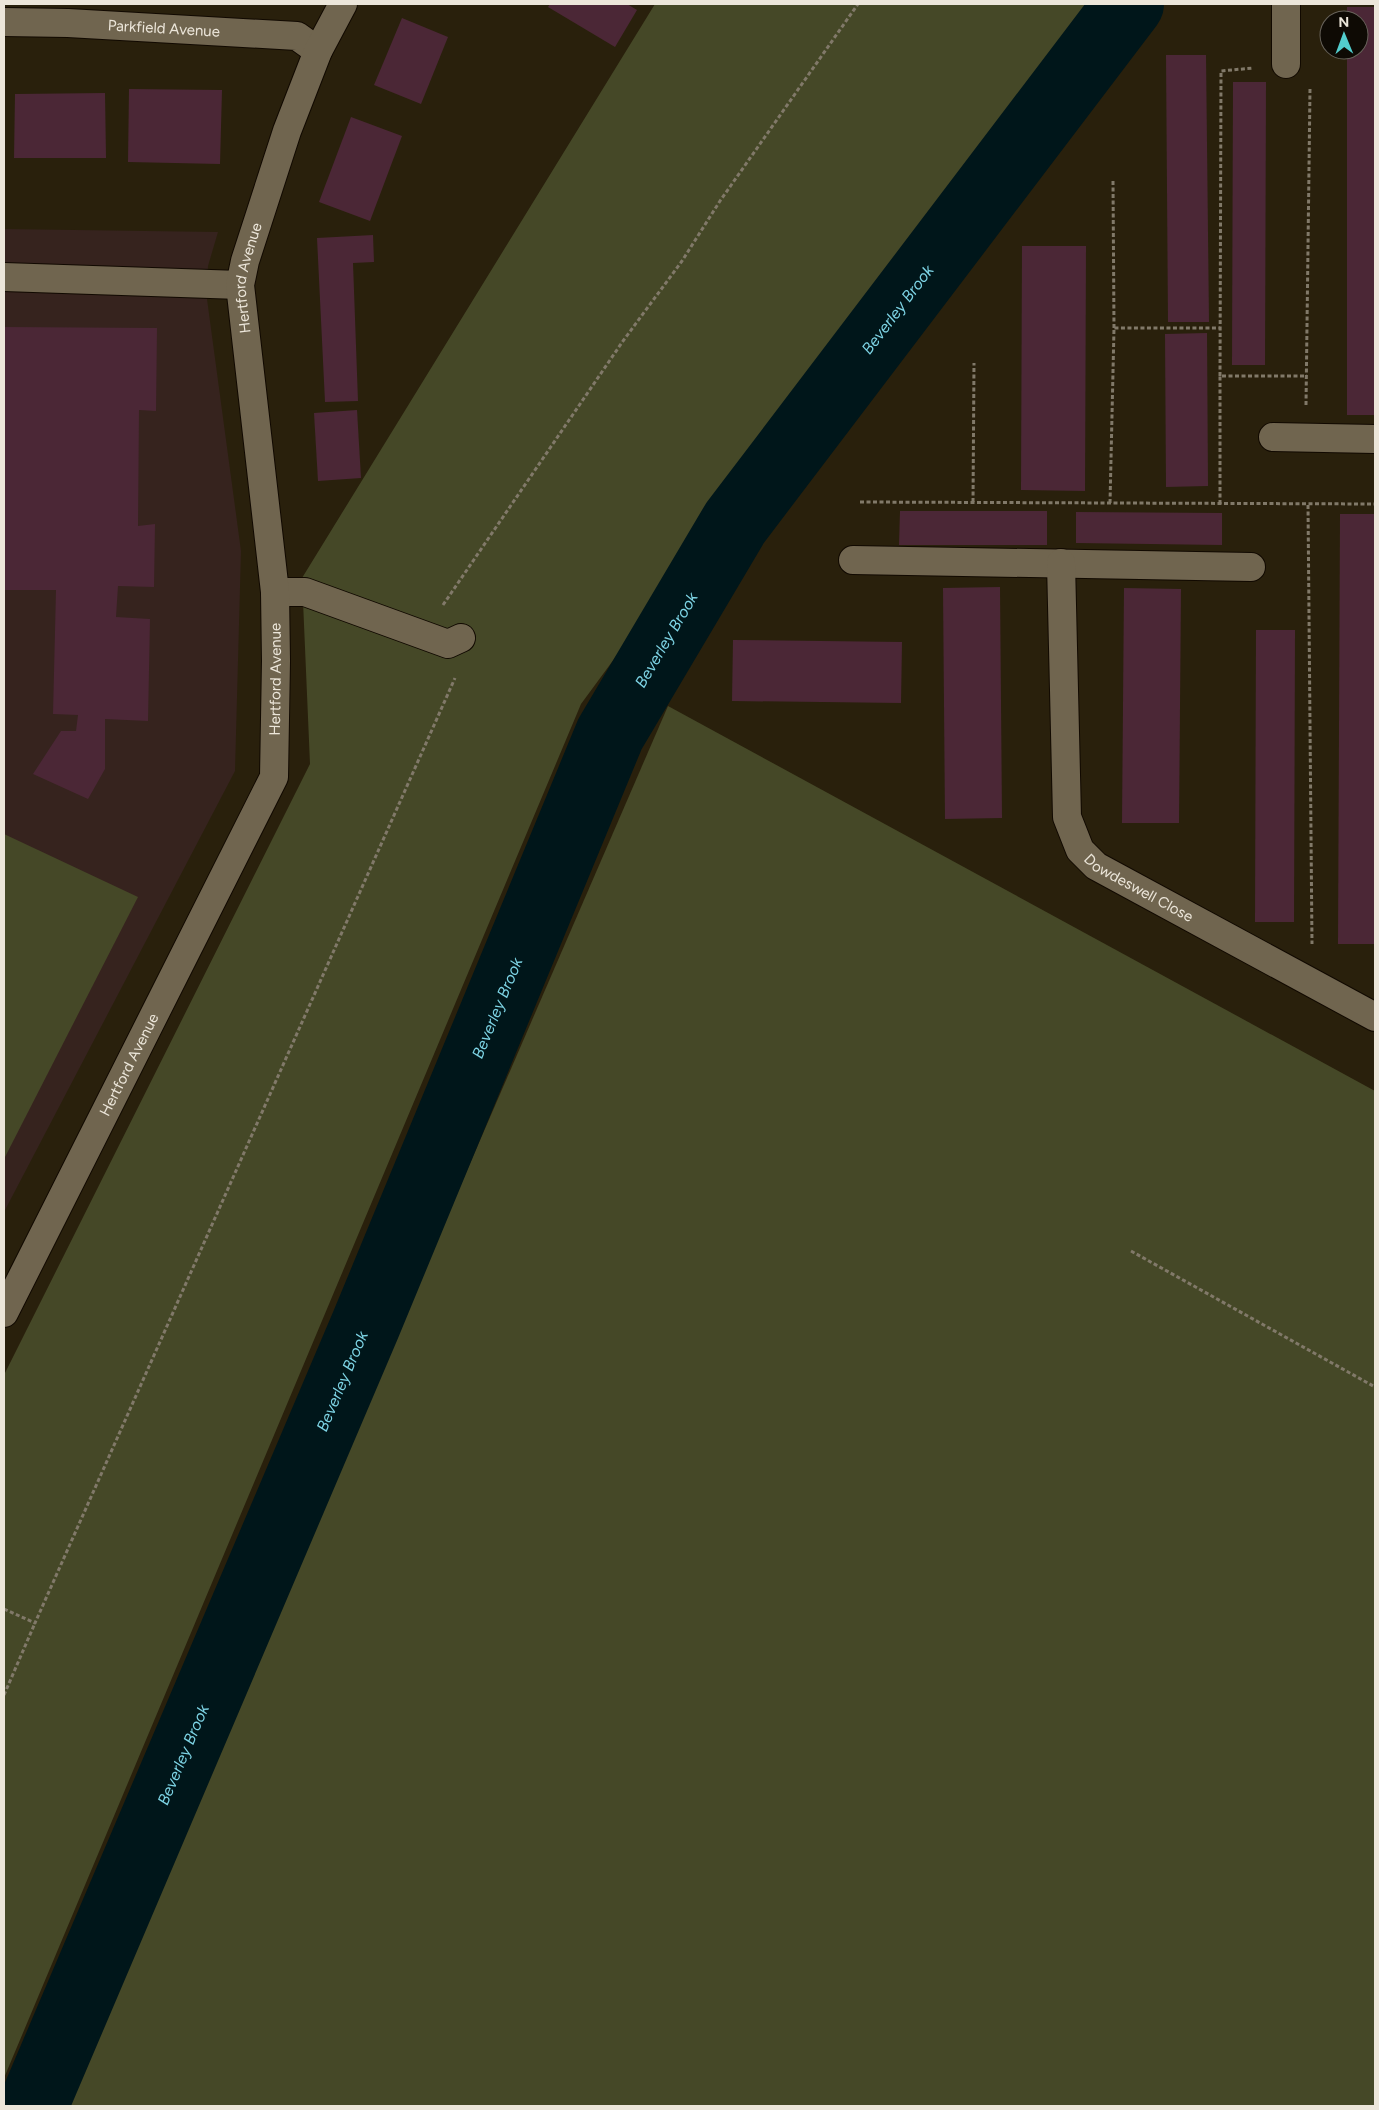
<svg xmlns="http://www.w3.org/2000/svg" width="1379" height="2110" viewBox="0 0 1379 2110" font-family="Figtree,sans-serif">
<rect width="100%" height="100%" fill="#29200c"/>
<!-- education -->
<polygon fill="#36231e" points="4,229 218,232 208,266 207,299 241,551 235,771 4,1212"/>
<!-- green -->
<g fill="#454827">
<polygon points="655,4 1096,4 581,704 4,2078 4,1375 310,764 302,578"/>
<polygon points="668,706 1375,1091 1375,2106 62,2106"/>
<polygon points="4,834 138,897 4,1159"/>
</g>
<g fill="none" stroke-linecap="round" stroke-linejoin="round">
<!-- river -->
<path stroke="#00161a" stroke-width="70" id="s1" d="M33,2106L366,1324L610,734L735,523L1129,4"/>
</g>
<!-- building -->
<g fill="#4b2736">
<polygon points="550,4 627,4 637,10 615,47 548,7"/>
<polygon points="1347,7 1375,7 1375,415 1347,415 1347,50 1359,50 1359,20 1347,20"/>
<polygon points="402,18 448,37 421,104 374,85"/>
<polygon points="1166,55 1206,55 1209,322 1168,322"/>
<polygon points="1233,82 1266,82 1265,365 1232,365"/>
<polygon points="129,89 222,90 220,164 128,162"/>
<polygon points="105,93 106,158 14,158 15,94"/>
<polygon points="351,117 402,136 370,221 319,202"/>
<polygon points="373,235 374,262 353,263 358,401 325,402 317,238"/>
<polygon points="1022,246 1086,246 1085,491 1021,490"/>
<polygon points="4,327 157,328 156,411 139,410 138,526 155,524 154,587 118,586 116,617 150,619 148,721 105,719 105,769 88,799 33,774 61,731 76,731 78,715 53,714 56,590 4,590"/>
<polygon points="1207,333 1208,486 1166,487 1165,334"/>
<polygon points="357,410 361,478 318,481 314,413"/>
<polygon points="900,511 1047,511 1047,545 899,545"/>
<polygon points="1076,512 1222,513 1222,545 1076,543"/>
<polygon points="1340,514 1375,514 1375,944 1338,944"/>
<polygon points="1000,587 1002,818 945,819 943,588"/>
<polygon points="1124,588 1181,589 1179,823 1122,823"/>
<polygon points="1256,630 1295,630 1294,922 1255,922"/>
<polygon points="733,640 902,642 901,703 732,701"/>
</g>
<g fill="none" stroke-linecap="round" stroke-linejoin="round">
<defs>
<g id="minor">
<path id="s2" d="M4,22L68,23L297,36L318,51"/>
<polyline points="1286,64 1286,4"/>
<polyline points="4,277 240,285"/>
<polyline points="1273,437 1375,439"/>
<polyline points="853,560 1251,567"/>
<path id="s3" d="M1061,563L1067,817L1080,850L1096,866L1375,1017"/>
<polyline points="275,592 305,592 448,644 461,638"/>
<path id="s4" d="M4,1313L274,777L276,661L275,592L240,285L245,261L287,131L318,51L343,4"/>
</g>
</defs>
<!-- minor casing -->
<use href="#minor" stroke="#110900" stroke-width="30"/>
<!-- path -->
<g stroke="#817969" stroke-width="3" stroke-dasharray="4 2.5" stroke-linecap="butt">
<polyline points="1113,181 1114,328"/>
<polyline points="1220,376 1221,71 1253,68"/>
<polyline points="1306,405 1310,89"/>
<polyline points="860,502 1375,504"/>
<polyline points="973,502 974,363"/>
<polyline points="1110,503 1114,328 1220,328"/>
<polyline points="1220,504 1220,376 1307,376"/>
<polyline points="1308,505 1312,944"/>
<polyline points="443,605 623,341 682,261 720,201 858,4"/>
<polyline points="1131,1251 1375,1387"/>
<polyline points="4,1609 35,1623 455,678"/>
<polyline points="4,1695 35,1623"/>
</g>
<!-- minor -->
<use href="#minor" stroke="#70654f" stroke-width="28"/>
</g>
<g text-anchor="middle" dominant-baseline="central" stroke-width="4" stroke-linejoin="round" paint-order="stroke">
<!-- street labels -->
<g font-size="15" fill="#ece6da" stroke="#0e0a04">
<text stroke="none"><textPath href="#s2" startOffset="160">Parkfield Avenue</textPath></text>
<text stroke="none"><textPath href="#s4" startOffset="1102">Hertford Avenue</textPath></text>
<text stroke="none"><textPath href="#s4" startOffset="698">Hertford Avenue</textPath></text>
<text stroke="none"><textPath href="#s3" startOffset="360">Dowdeswell Close</textPath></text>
<text stroke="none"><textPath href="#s4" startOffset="278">Hertford Avenue</textPath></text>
</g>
<!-- water labels -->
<g font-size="16" font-style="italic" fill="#7dd4e5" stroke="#0e0a04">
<text stroke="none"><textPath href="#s1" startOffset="2002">Beverley Brook</textPath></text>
<text stroke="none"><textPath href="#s1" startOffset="1598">Beverley Brook</textPath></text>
<text stroke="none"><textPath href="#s1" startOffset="1192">Beverley Brook</textPath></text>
<text stroke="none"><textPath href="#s1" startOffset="788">Beverley Brook</textPath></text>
<text stroke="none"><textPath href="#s1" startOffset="382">Beverley Brook</textPath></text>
</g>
</g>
<!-- border -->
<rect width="1379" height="2110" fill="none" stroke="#ece6da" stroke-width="10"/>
<!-- north arrow -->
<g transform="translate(1344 35) rotate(359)"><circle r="24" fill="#0e0a04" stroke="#67625a"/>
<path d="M0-4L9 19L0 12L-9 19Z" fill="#52cdcd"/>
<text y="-8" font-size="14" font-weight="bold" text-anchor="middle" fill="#ece6da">N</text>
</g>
</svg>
